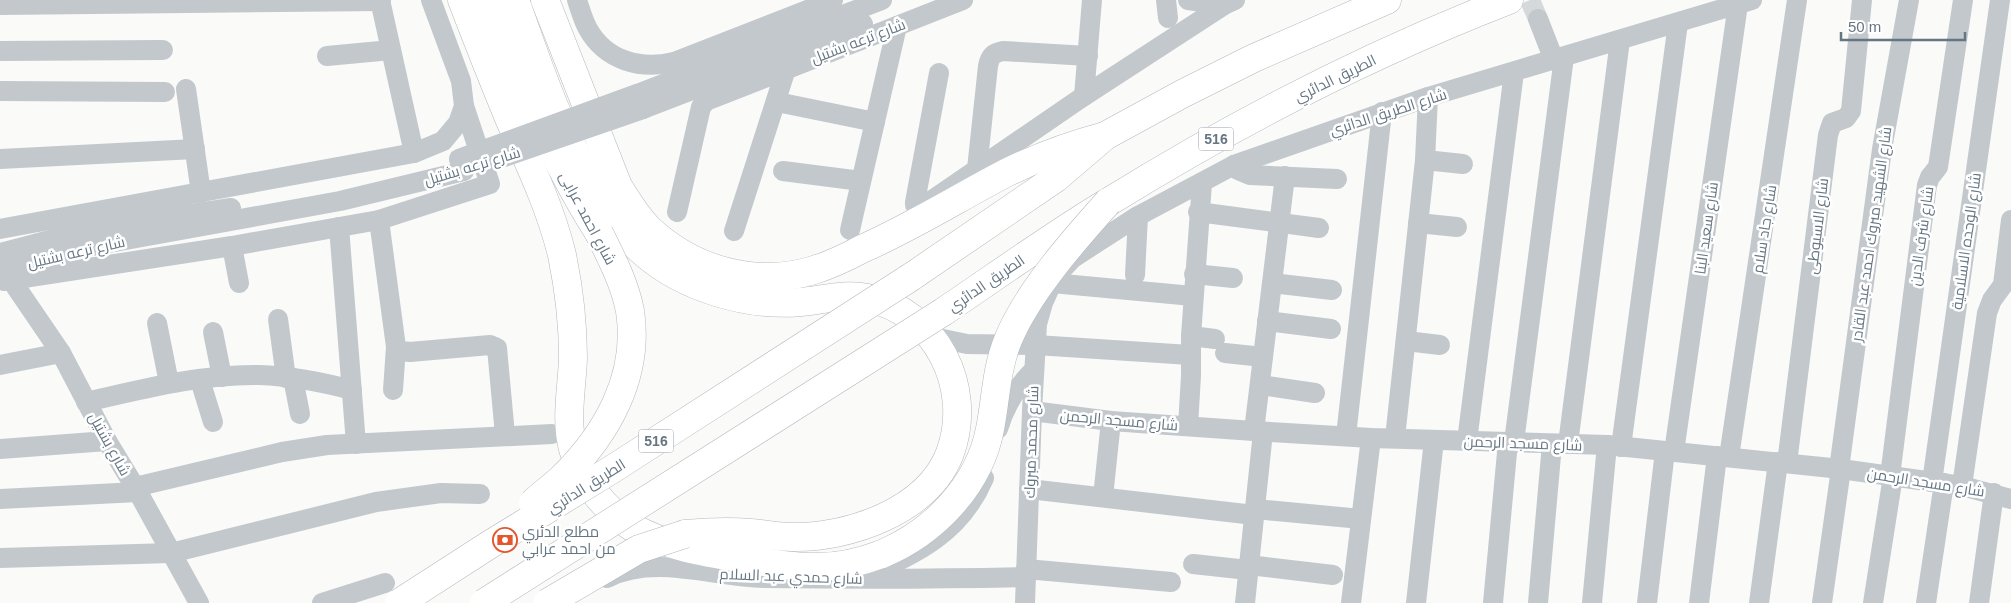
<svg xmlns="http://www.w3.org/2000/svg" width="2011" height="603" viewBox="0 0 2011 603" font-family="Helvetica,Cairo,sans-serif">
<rect width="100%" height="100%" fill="#fafaf8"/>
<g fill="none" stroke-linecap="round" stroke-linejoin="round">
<!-- minor-tunnel -->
<polyline stroke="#d5d9db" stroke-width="20" stroke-dasharray="20 10" stroke-linecap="butt" points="1530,0 1538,19"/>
<defs>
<g id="highway">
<path d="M462,0C477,39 492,77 508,116C528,161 550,206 562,255C569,289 573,323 573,358C572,388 565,419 573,449C582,481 604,509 632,527C666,547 709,553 747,559C770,563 794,568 817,567C840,567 861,562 882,554"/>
<path d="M490,0C520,80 553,161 599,233"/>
<path d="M515,0C539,68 561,135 600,197C613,217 625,237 644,253C684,288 748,307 801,302C823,300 845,293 867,298C936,311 974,388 950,453C928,511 849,538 792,537C778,537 765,534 751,533C729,531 707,532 685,534"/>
<path d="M545,0L618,186C627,201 636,216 649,229C693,270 755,288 814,270C830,265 847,257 862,249C912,227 958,198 1006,173C1038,157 1071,145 1105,136"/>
<polyline points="911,277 1056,178 1105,136 1182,94 1254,58 1387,0"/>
<path d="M943,312C998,275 1053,235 1110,201C1236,123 1370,54 1509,0"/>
</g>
</defs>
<!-- highway casing -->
<use href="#highway" stroke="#b4b9bd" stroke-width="29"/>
<!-- minor -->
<g stroke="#c3c8cc" stroke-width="20">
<polyline points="380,0 414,153"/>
<path d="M577,0C580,9 583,20 588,29C606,61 641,70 674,62L833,0"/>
<polyline points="1166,0 1168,18"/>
<polyline points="1188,0 1224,5 1224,0"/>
<polyline points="0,5 381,1"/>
<polyline points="1538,19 1554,60"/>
<polyline points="0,51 163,50"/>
<polyline points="327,56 391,50"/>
<polyline points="939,73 915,202 915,205 925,205 1084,96 1224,5 1235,0"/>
<polyline points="186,89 201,193"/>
<polyline points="0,91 165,92"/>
<polyline points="637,94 882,0"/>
<polyline points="1084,96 1092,0"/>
<polyline points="777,102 875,122"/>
<polyline points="643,109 863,24"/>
<polyline points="0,159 195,149"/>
<polyline points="1425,160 1463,164"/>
<polyline points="1234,165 1238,170 1250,175 1337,179"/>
<path d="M977,169L988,66C990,56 993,53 1003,51L1088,56"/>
<polyline points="783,171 861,181"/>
<polyline points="677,212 701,107 706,101 963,0"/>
<polyline points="1198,212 1319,228"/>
<polyline points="379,220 396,347 402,351 410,352 490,345 497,348 505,435"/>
<polyline points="1418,223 1457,227"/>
<polyline points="339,227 356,444"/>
<polyline points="0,229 414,153 443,141 458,123 464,106 461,81 431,0"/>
<polyline points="850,230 897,26"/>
<polyline points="734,231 786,69"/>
<polyline points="232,246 239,283"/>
<polyline points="0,253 92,229 231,208"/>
<polyline points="13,268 16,287 61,353 107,441 138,492 199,603"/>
<polyline points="0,271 81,248 340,201 464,171"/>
<polyline points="1194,274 1233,278"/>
<polyline points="1135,275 1138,216"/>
<polyline points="4,281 232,246 379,220 490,184 464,106"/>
<polyline points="1052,283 1193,296"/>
<polyline points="1272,283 1332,290"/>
<polyline points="278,319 286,378"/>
<polyline points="1267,321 1331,329"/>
<polyline points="157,323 169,383"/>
<polyline points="213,332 222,377"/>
<polyline points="1191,336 1215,339"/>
<polyline points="933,337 967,344 1036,345 1190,355"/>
<polyline points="1406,341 1440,345"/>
<polyline points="1225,353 1263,357"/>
<polyline points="0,365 61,353"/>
<polyline points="293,378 300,414"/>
<polyline points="200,380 213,422"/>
<polyline points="1260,385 1315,393"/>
<polyline points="393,390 396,347"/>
<path d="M86,402C143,389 200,374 259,375C291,376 322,382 352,390"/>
<polyline points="1032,411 1111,421 1254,431 1371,438 1607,445 1841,469 1962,486 2011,499"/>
<polyline points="1188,426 1191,376 1191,336 1202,183"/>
<path d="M998,429C1005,405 1016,387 1034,370"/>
<polyline points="1254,431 1285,176"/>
<polyline points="1346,436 1382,112"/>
<polyline points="1395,438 1425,160 1428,97"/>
<polyline points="1467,441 1514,72"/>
<polyline points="1514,442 1564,57"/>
<polyline points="1568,444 1620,40"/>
<polyline points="1621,447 1678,23"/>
<polyline points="0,449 107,441"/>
<polyline points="1674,452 1738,4"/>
<polyline points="1729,457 1797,0"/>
<polyline points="1787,463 1828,135 1832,123 1846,118 1851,111 1862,0"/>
<polyline points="1839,469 1882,149 1909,0"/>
<polyline points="1890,476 1927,185 1930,177 1938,167 1963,0"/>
<polyline points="1932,482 2000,0"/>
<polyline points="1962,486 1987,313 1992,300 2003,285 2011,220"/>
<polyline points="135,487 282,452 327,445 552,434"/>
<polyline points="1029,489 1254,515"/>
<polyline points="1103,497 1111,421"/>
<polyline points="0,499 138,492"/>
<polyline points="1255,509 1361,519"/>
<polyline points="0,558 171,553 376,502 441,493 480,494"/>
<polyline points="1193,564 1248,570"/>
<polyline points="1249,565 1333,575"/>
<polyline points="1026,569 1171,582"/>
<path d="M866,576C917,553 960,534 984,478"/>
<path d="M607,578C655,554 713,577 764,578C851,579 938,579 1025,577"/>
<polyline points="322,603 385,583"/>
<polyline points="1025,603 1032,411 1037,324 1043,303 1052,283 1058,274 1073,258 1138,216 1234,165 1428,97 1752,0"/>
<polyline points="1245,603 1263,432"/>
<polyline points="1351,603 1371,438"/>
<polyline points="1416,603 1434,440"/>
<polyline points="1493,603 1508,442"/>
<polyline points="1538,603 1552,444"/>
<polyline points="1592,603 1607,445"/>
<polyline points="1647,603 1665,451"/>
<polyline points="1699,603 1717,456"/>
<polyline points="1759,603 1778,462"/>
<polyline points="1822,603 1841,469"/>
<polyline points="1873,603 1893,476"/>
<polyline points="1926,603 1944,483"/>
<polyline points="1979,603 1994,493"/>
</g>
<!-- highway -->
<use href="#highway" stroke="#fff" stroke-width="28"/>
<defs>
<g id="highway-bridge">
<path d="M533,503C542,494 553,487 562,478C607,434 640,376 630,311C625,284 611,257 599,233"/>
<path d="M882,554C934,532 979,486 990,429C996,399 996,369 1008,340C1027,293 1074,240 1108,202"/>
<polyline points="399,603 489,545 611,470 911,277"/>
<polyline points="484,603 943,312"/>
<polyline points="547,603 639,549 685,534"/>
</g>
</defs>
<!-- highway-bridge casing -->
<use href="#highway-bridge" stroke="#b4b9bd" stroke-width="29" stroke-linecap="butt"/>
<!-- minor-bridge -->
<g stroke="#c3c8cc" stroke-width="20">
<polyline points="504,157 643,109"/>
<polyline points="459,159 637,94"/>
</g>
<!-- highway-bridge -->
<use href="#highway-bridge" stroke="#fff" stroke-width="28"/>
</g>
<!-- icons -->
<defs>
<symbol id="bank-ring" viewBox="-11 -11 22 22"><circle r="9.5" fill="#fff" stroke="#e4572e" stroke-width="1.5"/><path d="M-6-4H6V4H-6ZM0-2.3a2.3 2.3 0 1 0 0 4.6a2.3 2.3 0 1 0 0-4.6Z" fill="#e4572e"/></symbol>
</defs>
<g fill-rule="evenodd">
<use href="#bank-ring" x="491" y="526" width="28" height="28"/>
</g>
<g text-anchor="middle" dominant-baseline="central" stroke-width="5" stroke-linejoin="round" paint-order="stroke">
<!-- shield labels -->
<g fill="#fff" stroke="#939fa8" stroke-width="1">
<rect x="1198.5" y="127.5" width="35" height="23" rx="4"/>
<rect x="638.5" y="429.5" width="35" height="23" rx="4"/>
</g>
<g font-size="14" font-weight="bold" fill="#657683">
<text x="1216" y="139">516</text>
<text x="656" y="441">516</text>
</g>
<!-- street labels -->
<g font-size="15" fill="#657683" stroke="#fff">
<text transform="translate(858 41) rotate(-21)">شارع ترعه بشتيل</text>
<text transform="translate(1335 78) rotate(-26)">الطريق الدائري</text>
<text transform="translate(1388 112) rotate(-18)">شارع الطريق الدائري</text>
<text transform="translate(472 166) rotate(-17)">شارع ترعه بشتيل</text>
<text transform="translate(588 218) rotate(62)">شارع احمد عرابى</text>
<text transform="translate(1817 226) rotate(-83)">شارع الاسيوطى</text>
<text transform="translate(1706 228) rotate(-82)">شارع سعيد البنا</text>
<text transform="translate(1764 229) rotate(-81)">شارع جاد سلام</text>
<text transform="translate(1871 234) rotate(-82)">شارع الشهيد مبروك احمد عبد القادر</text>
<text transform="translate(1921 236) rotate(-82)">شارع شرف الدين</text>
<text transform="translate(1966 241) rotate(-82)">شارع الوحده الاسلامية</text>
<text transform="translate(76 252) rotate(-13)">شارع ترعه بشتيل</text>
<text transform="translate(986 283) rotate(-34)">الطريق الدائري</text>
<text transform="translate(1119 420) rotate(5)">شارع مسجد الرحمن</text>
<text transform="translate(1031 442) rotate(-88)">شارع محمد مبروك</text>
<text transform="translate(1523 443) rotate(2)">شارع مسجد الرحمن</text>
<text transform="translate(110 444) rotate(61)">شارع بشتيل</text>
<text transform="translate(1926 482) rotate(9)">شارع مسجد الرحمن</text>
<text transform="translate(586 486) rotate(-32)">الطريق الدائري</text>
<text transform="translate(791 576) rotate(2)">شارع حمدي عبد السلام</text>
</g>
<!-- poi labels -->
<g font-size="15" fill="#657683" stroke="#fff" text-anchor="start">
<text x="522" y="531">مطلع الدئري<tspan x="522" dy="17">من احمد عرابي</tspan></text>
</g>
</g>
<!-- scale -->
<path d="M1841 32v8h124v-8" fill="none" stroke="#657683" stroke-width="2.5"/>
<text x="1848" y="32" font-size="15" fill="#657683" stroke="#ffffff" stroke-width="4" paint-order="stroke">50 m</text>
</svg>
